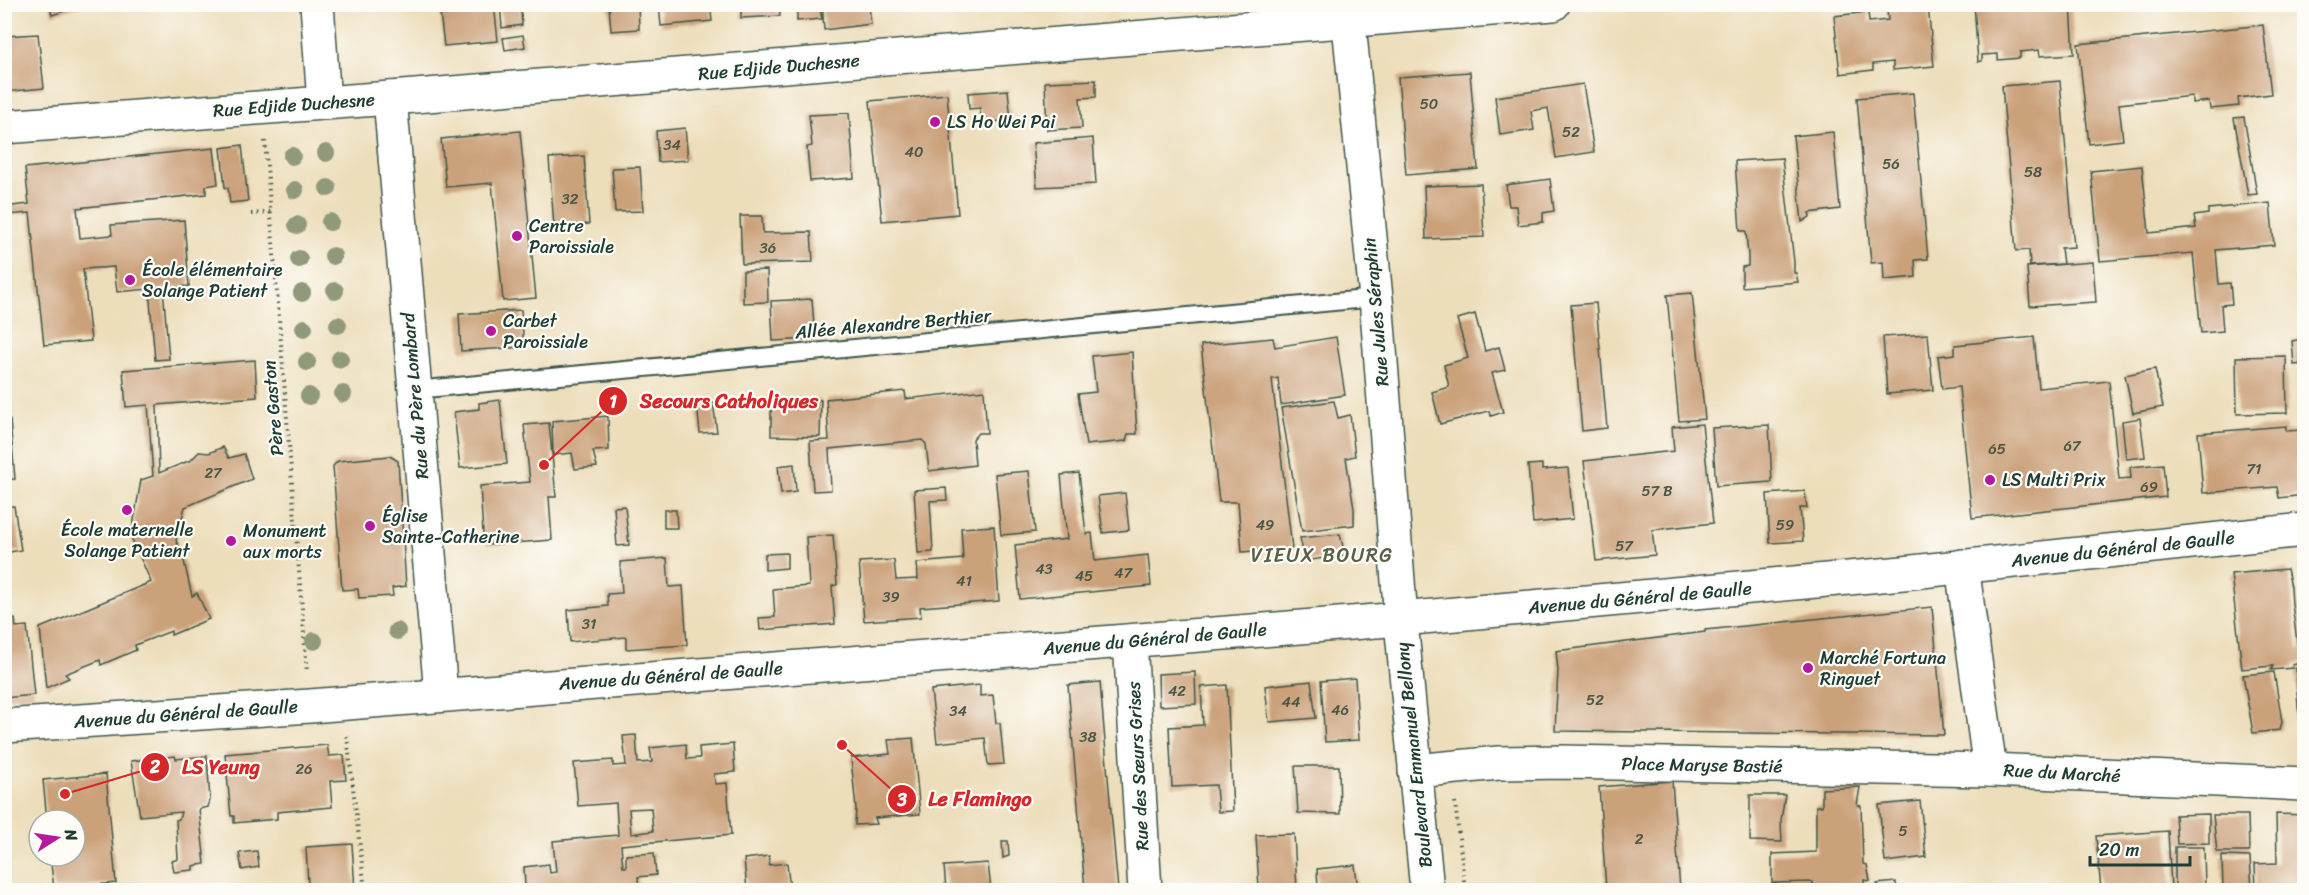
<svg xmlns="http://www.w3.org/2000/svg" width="2309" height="895" viewBox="0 0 2309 895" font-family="Sriracha,sans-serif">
<rect width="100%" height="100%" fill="#fdfcf7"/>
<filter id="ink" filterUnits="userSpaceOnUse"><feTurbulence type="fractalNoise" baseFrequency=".0167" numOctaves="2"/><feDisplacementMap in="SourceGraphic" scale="12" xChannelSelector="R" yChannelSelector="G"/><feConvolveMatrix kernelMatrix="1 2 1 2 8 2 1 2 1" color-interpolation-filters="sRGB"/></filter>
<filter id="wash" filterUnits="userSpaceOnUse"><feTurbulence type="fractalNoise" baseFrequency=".008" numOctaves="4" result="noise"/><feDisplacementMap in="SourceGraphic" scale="24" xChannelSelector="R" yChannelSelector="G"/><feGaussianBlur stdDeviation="1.35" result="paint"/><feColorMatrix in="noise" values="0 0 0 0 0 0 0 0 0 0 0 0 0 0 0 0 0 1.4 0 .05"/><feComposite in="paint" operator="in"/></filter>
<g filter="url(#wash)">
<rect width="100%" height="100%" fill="#eddebb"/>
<g id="blocks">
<!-- building -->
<g fill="#cba17a" fill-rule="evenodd">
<polygon points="49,4 83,4 83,5 52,15"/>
<polygon points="439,4 494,4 498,41 444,46"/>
<polygon points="500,4 520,4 522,25 502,28"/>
<polygon points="638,4 639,29 611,31 609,5"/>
<polygon points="659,4 710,4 712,21 661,26"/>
<polygon points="741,4 780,4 780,16 741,18"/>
<polygon points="797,4 819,4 822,19 797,21"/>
<polygon points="822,4 869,4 871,24 824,30"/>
<polygon points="1023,4 1060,4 1060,6 1023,10"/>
<polygon points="1974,4 2016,4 2016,8 2035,7 2035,4 2071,4 2074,54 2040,56 2039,50 2020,52 2020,58 1998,60 1998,54 1982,55 1982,61 1978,62"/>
<polygon points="1928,6 1934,66 1893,70 1893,62 1873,64 1873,70 1840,74 1834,16 1868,12 1869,22 1888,20 1887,11"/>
<polygon points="2263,25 2271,94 2238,98 2239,106 2210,109 2209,101 2192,103 2192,96 2119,104 2123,140 2089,144 2078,44"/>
<polygon points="38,34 44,88 4,92 4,36"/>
<polygon points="523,35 525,47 505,50 503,38"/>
<polygon points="1470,72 1478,169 1406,175 1398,77"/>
<polygon points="1096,80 1096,97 1080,98 1082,128 1047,130 1045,82"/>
<polygon points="2060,81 2074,247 2061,248 2063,264 2030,266 2029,250 2016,251 2002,86"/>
<polygon points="1583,84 1594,152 1556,158 1548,108 1531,111 1534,130 1500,135 1495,97"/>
<polygon points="1008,90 1011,121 981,122 980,108 969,109 968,93"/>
<polygon points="1913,93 1928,259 1915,260 1916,277 1884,280 1883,262 1871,263 1857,98"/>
<polygon points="947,94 958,214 882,221 870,101"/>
<polygon points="849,113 854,178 810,181 807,147 812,146 809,115"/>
<polygon points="2244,117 2257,194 2248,195 2234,118"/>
<polygon points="685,128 688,160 658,162 656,131"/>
<polygon points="520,131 536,298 503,301 492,183 446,187 441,139"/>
<polygon points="1833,132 1840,209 1809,213 1810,217 1802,222 1793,136"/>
<polygon points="1093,138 1096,184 1037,187 1033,143"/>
<polygon points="242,145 248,201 230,203 228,188 225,188 221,148"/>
<polygon points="214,148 218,184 206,186 206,194 77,208 80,238 112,235 111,225 184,220 189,286 163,288 169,359 155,360 149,289 117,292 114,267 83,269 91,341 44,345 30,213 7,215 10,250 4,251 4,207 29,204 25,168"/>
<polygon points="584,156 589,224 554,227 549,158"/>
<polygon points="1782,158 1794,262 1794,273 1796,273 1798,282 1742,287 1742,267 1748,266 1748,256 1746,231 1740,231 1735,161"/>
<polygon points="2142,166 2149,233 2196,228 2194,216 2208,214 2208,209 2270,203 2274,245 2216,250 2219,284 2230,283 2232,304 2221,305 2223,331 2201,333 2193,253 2100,261 2091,171"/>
<polygon points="640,167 643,211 615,212 612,168"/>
<polygon points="1550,179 1554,211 1543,213 1543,222 1518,225 1516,206 1509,206 1506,185"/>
<polygon points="1481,184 1484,237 1426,239 1424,186"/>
<polygon points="740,216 762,216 763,233 811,232 813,262 742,264"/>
<polygon points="2093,262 2096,302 2030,306 2027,267"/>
<polygon points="767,270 768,302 743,303 743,271"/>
<polygon points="1692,293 1705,419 1679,421 1667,295"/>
<polygon points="812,299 815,339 773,341 771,301"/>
<polygon points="1596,303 1607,428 1582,431 1571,305"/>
<polygon points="521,310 524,347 461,351 459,314"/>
<polygon points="1475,314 1485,351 1499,347 1505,370 1492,373 1503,412 1491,416 1489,411 1440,424 1432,392 1449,387 1444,365 1468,358 1457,319"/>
<polygon points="1928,334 1933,390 1887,394 1883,337"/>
<polygon points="1336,337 1345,395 1281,405 1278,378 1272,379 1292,548 1242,552 1238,502 1219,502 1201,345 1273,338 1275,347"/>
<polygon points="2034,337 2039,388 2109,381 2119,479 2131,478 2130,467 2163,464 2166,497 1972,518 1959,387 1942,389 1938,356 1955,354 1955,345"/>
<polygon points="2301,339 2303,364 2294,365 2292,341"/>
<polygon points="1132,352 1137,434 1128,434 1126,441 1086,445 1078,394 1096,392 1092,356"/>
<polygon points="2286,356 2287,413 2237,414 2236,357"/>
<polygon points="255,360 257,397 157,405 159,473 191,460 199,452 209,453 223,447 229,458 244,454 252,479 185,507 176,540 184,561 192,596 197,593 209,619 171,635 171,631 135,645 136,650 101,665 100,660 65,674 69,678 46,688 40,628 151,582 131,537 141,480 153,476 148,405 126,407 123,370"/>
<polygon points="2155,369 2163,407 2133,413 2125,375"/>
<polygon points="984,390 987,433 978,433 973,439 975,465 929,471 926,444 922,440 829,449 831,490 813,491 810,441 829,440 826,399 905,391 906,399"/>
<polygon points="771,399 821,400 820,437 771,436"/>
<polygon points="500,400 507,464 460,468 454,412 479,409 479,403"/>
<polygon points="1334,401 1338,418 1350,415 1355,456 1346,458 1354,509 1354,525 1302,531 1281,408"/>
<polygon points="713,402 717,432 700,433 697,404"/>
<polygon points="608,416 609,450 593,451 597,467 575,469 572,453 553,455 552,421"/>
<polygon points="2140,418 2145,457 2126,459 2122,421"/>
<polygon points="4,420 10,420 15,479 4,480"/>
<polygon points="549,423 556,497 549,497 552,540 487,545 483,533 480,486 530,482 524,425"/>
<polygon points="1702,424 1713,523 1652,530 1655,555 1596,561 1584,461 1674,451 1672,427"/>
<polygon points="1769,425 1772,482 1716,486 1712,428"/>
<polygon points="2286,426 2286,431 2304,430 2304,495 2279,498 2277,487 2203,493 2198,433"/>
<polygon points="390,456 398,461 406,586 392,588 393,596 359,598 358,589 342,590 333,466 338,461"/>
<polygon points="794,464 796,492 781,494 778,466"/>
<polygon points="1542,464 1542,470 1568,468 1573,519 1533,523 1528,465"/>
<polygon points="1029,471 1035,532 1001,535 995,474"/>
<polygon points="1079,473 1086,534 1092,533 1095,561 1148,555 1151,586 1020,599 1015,545 1067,539 1061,475"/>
<polygon points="946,488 947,500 930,501 933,552 918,553 914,490"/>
<polygon points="1805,491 1807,508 1800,508 1803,541 1770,543 1767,494"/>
<polygon points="1125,493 1129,530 1103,533 1098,496"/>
<polygon points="14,506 21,550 4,553 4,507"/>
<polygon points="625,506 629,545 617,546 614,507"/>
<polygon points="664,510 676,510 677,528 664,528"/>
<polygon points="994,526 999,601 920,607 921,617 864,621 859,562 894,560 896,580 918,579 917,563 963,559 961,528"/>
<polygon points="1340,534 1345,555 1305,561 1300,538"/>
<polygon points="833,535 837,585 832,586 835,624 760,630 759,618 775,617 773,589 809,586 806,537"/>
<polygon points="787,553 787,568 765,570 765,554"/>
<polygon points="667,558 669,587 683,586 687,645 626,649 626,637 570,642 568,610 608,606 607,594 622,593 620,562"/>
<polygon points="2287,569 2291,587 2292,604 2298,649 2301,650 2298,606 2304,606 2304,662 2292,665 2293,668 2271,670 2273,666 2242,669 2231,574"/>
<polygon points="1932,607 1944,735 1555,731 1558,670 1556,651 1705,632 1705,630"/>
<polygon points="15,619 16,627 27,626 34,695 4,698 4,628 10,628 9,620"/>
<polygon points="2304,666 2304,733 2303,733 2298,708 2296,668"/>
<polygon points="1195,672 1196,704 1159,706 1158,674"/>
<polygon points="2274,672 2282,722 2280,730 2253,733 2243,675"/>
<polygon points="1355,678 1359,740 1325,742 1321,681"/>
<polygon points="1311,681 1316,718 1269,722 1265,686"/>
<polygon points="1100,682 1109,789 1118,890 1085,890 1068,685"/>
<polygon points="980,685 980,696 993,695 996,723 1000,723 1004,764 988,765 985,738 937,743 931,690"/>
<polygon points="1227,685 1233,811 1218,812 1216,785 1172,787 1169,727 1203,725 1201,687"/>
<path d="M636,735L638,763L652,762L650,748L686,744L687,759L700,758L699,747L733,744L735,772L714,774L715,784L727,783L731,835L621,845L623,867H626V855L654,853L656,875L638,877L639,890H536V887H525L524,867L549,864L550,873L556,872L553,841L618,835L616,803L578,806L574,763L613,760V766L626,765L623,736ZM651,808L653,831L631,834L629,809Z"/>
<polygon points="913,738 920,814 875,818 877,824 855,825 856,809 851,758 890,754 888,740"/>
<polygon points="327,745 329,756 344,755 346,780 330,781 332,807 277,812 277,819 234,823 234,816 231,816 225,754"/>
<polygon points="175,756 176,759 207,756 210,800 208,807 199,809 205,864 193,866 193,870 174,872 172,861 178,859 176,820 179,819 181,812 140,816 131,761"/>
<polygon points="1295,766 1339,766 1340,814 1298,813"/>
<polygon points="106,774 116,883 54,889 50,856 75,856 75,820 47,820 43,780"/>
<polygon points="1672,781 1680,890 1606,890 1599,787"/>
<polygon points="1860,787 1857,805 1861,806 1863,864 1867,865 1870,881 1864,880 1864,890 1812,890 1813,882 1772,883 1772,854 1816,852 1816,806 1822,806 1822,789"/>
<polygon points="1750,795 1785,795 1781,820 1782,842 1750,841"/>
<polygon points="1920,801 1926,857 1885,862 1879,805"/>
<polygon points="2209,814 2209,843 2177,844 2175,815"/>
<polygon points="2276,814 2304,815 2304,890 2256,890 2255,864 2277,863"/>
<polygon points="2213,815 2248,815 2249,852 2217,852"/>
<polygon points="2168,831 2171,888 2146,890 2101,890 2096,836"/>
<polygon points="1294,834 1297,890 1259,890 1256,835"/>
<polygon points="1002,841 1008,841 1009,856 1003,858"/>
<polygon points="352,844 355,890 286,890 285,886 308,884 306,847"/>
<polygon points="2175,847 2204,847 2205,890 2175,890"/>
<polygon points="257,851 259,867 242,870 239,853"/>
<polygon points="769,856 769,865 787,863 790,890 747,890 744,859"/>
<polygon points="2222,856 2250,857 2252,890 2223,890"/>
<polygon points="988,863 991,890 946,890 944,866"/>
<polygon points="1355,865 1358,890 1318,890 1317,869"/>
<polygon points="1896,882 1897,890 1878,890 1877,884"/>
</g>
</g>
</g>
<g filter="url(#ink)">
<use href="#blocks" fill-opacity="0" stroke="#3e5548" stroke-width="1.5"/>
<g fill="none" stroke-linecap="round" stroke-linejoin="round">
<defs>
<polyline id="lane" points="415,390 1376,298"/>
<g id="street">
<polyline points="317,4 324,103"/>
<polyline points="390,98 441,694"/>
<polyline points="4,127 390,98 1553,4"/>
<polyline points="1962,566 1990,770"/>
<polyline points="1130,641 1145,890"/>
<polyline points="4,726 310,706 1401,619"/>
<polyline points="1415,771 1499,763 1562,762 1990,770 2304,784"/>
</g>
<g id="secondary">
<polyline points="1347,4 1376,298 1402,632 1427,890"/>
<polyline points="1401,619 1903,573 2304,530"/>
</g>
</defs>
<!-- lane casing -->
<use href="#lane" stroke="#3e5548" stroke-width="20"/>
<!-- street casing -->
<use href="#street" stroke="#3e5548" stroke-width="36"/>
<!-- secondary casing -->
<use href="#secondary" stroke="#3e5548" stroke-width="36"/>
<!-- path -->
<g stroke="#3e5548" stroke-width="4" stroke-dasharray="1.5 4.5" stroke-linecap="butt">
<polyline points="265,141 307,672"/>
<polyline points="251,214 271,212"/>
<polyline points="347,736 365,890"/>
<polyline points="1455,802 1465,890"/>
</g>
<!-- lane -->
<use href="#lane" stroke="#fff" stroke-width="16"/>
<!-- street -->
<use href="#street" stroke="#fff" stroke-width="33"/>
<!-- secondary -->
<use href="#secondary" stroke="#fff" stroke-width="33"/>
</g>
<!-- trees -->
<g fill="#909a7a">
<circle cx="326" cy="153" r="9"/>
<circle cx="292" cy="156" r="9"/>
<circle cx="328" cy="188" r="9"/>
<circle cx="295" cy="190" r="9"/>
<circle cx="330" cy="222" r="9"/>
<circle cx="297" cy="225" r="9"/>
<circle cx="333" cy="256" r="9"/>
<circle cx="299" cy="259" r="9"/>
<circle cx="335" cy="291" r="9"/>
<circle cx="302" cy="293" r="9"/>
<circle cx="338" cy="325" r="9"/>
<circle cx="304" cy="328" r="9"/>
<circle cx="340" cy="359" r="9"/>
<circle cx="307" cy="362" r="9"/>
<circle cx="343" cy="394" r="9"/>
<circle cx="309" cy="396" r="9"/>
<circle cx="397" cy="631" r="9"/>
<circle cx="314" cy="641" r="9"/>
</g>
</g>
<!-- markers -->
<g fill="#b5179e" stroke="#fdfcf7" stroke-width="2">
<circle cx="935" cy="122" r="6"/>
<circle cx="517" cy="236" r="6"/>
<circle cx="130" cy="280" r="6"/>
<circle cx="491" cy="331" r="6"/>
<circle cx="1990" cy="480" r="6"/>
<circle cx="127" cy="510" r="6"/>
<circle cx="370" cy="526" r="6"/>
<circle cx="231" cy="541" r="6"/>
<circle cx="1808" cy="668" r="6"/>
</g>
<g text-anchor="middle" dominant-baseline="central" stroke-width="4.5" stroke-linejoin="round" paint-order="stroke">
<!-- number labels -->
<g font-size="15" fill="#4a5646">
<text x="1429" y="104">50</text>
<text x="1571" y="132">52</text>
<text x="672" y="145">34</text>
<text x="914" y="152">40</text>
<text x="1891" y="164">56</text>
<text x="2033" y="172">58</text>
<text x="570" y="199">32</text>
<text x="768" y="248">36</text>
<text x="2072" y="446">67</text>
<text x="1997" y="449">65</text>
<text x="2254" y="469">71</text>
<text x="213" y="473">27</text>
<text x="2149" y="487">69</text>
<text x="1657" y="491">57 B</text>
<text x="1265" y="525">49</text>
<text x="1785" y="525">59</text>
<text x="1624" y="546">57</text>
<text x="1044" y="569">43</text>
<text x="1123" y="573">47</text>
<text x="1084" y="576">45</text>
<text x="964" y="581">41</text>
<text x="891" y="597">39</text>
<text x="589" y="624">31</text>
<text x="1177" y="691">42</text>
<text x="1595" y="700">52</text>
<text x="1291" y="702">44</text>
<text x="1340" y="710">46</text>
<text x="958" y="711">34</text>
<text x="1088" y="737">38</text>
<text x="304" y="769">26</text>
<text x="1903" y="831">5</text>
<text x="1639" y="839">2</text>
</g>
<!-- street labels -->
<g font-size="18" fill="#1f3d34" stroke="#fdfcf7">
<text transform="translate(779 67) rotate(-5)">Rue Edjide Duchesne</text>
<text transform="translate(294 105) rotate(-4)">Rue Edjide Duchesne</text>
<text transform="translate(1376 312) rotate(-95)">Rue Jules Séraphin</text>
<text transform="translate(893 324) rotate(-5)">Allée Alexandre Berthier</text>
<text transform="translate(415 396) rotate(-95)">Rue du Père Lombard</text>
<text transform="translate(273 408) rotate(-95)">Père Gaston</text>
<text transform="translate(2123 549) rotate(-6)">Avenue du Général de Gaulle</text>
<text transform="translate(1640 598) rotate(-5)">Avenue du Général de Gaulle</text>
<text transform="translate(1155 639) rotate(-5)">Avenue du Général de Gaulle</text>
<text transform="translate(671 676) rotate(-4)">Avenue du Général de Gaulle</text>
<text transform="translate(186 714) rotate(-4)">Avenue du Général de Gaulle</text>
<text transform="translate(1414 755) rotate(-96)">Boulevard Emmanuel Bellony</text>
<text transform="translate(1702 765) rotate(1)">Place Maryse Bastié</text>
<text transform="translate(1138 766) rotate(-93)">Rue des Sœurs Grises</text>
<text transform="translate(2062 773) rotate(3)">Rue du Marché</text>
</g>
<!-- poi labels -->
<g font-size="18" fill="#1f3d34" stroke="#fdfcf7" text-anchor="start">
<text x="947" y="122">LS Ho Wei Pai</text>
<text x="529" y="226">Centre<tspan x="529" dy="21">Paroissiale</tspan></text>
<text x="142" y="270">École élémentaire<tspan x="142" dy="21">Solange Patient</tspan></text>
<text x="503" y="321">Carbet<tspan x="503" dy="21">Paroissiale</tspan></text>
<text x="2002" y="480">LS Multi Prix</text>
<text x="382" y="516">Église<tspan x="382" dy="21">Sainte-Catherine</tspan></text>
<text x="127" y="530" text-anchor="middle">École maternelle<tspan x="127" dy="21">Solange Patient</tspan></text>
<text x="243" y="531">Monument<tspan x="243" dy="21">aux morts</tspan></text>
<text x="1820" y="658">Marché Fortuna<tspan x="1820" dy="21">Ringuet</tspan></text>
</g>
<!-- neighbourhood labels -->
<g font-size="20" letter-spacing="1.5" fill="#5b604c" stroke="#fdfcf7">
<text x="1322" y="555">VIEUX BOURG</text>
</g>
</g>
<!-- callouts -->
<path fill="none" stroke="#d62828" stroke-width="2" d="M544 465L613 401M65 794L155 767M842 745L902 799"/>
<g fill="#d62828" stroke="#fdfcf7" stroke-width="2">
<circle cx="544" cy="465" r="6"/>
<circle cx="65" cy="794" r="6"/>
<circle cx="842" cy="745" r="6"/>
<circle cx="613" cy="401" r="15"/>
<circle cx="155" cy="767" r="15"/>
<circle cx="902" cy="799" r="15"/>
</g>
<g font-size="18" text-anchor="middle" font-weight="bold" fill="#fff">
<text x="613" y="408">1</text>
<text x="155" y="773">2</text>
<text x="902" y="806">3</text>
</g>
<g font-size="20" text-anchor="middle" font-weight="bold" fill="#d62828" stroke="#fdfcf7" stroke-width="4.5" stroke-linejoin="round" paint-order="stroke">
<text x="729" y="408">Secours Catholiques</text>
<text x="221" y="774">LS Yeung</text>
<text x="980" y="806">Le Flamingo</text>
</g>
<!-- margin -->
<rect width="2309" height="895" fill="none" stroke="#fdfcf7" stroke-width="24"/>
<!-- north arrow -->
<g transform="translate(57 838) rotate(78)"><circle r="28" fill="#fdfcf7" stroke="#a4b0a9" stroke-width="1.5"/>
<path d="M0-4.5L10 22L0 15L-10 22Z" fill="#b5179e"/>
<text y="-9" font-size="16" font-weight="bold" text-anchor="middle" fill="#1f3d34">N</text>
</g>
<!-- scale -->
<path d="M2090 856v9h100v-9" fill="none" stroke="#1f3d34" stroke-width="3"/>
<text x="2099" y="856" font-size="18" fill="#1f3d34" stroke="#fdfcf7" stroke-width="4.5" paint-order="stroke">20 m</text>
</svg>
